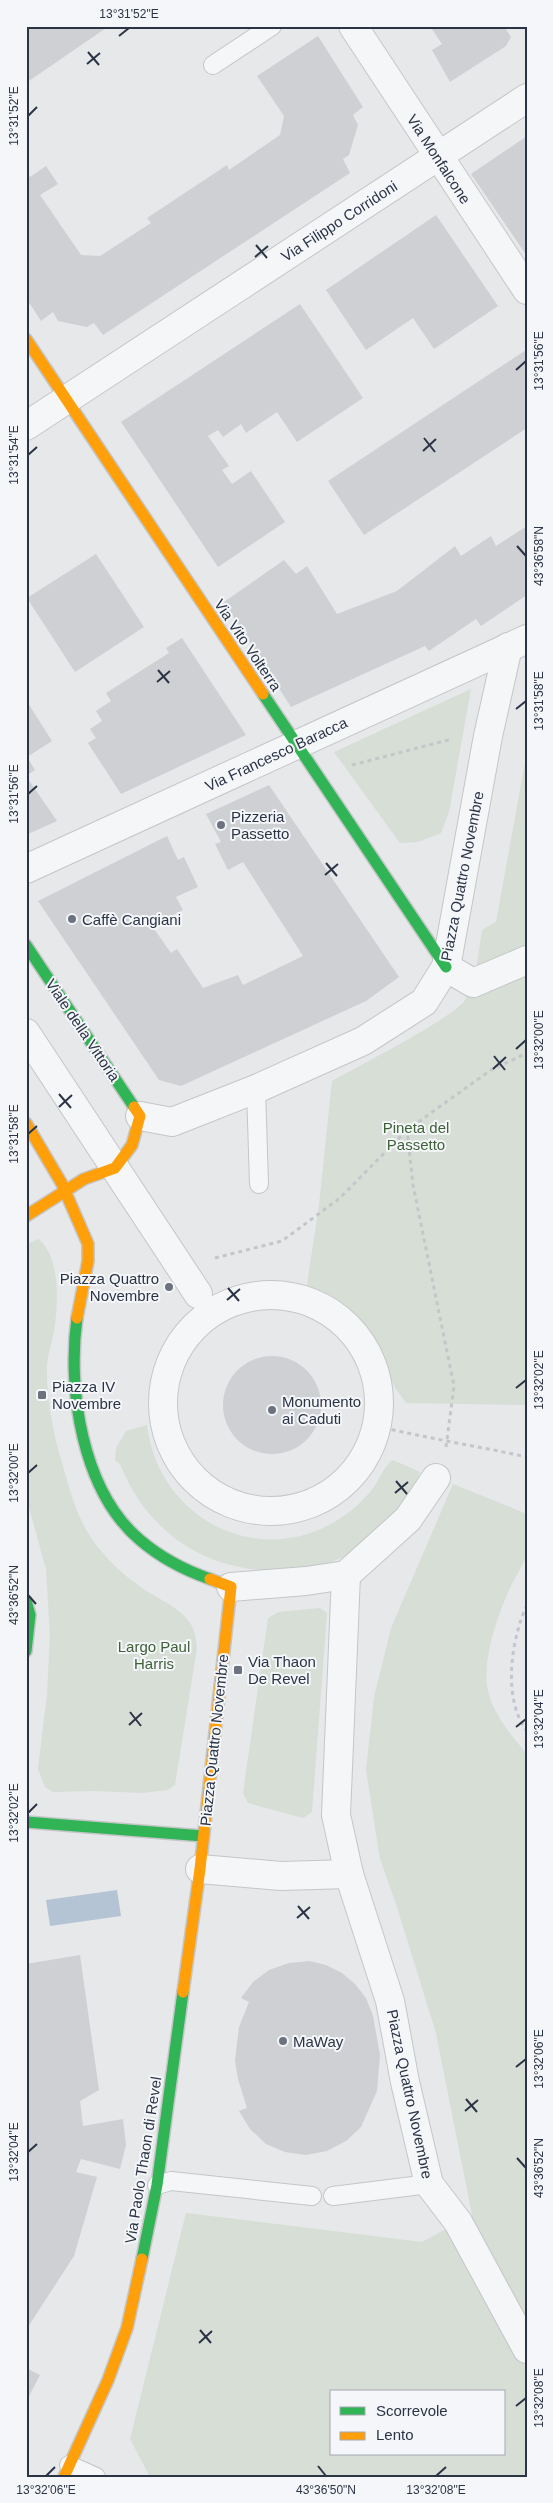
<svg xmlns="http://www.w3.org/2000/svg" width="553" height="2503" viewBox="0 0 553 2503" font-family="Helvetica,sans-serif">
<rect width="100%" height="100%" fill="#e6e8ea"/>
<!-- green -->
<g fill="#d6ded6" fill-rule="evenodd">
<polygon points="471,689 449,812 441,833 418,842 400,843 334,752"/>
<path d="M527,751V1405L406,1403L394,1386L381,1351L358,1320L335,1300L307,1285L319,1205L332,1081C355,1068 455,1017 465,1000C477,979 478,953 482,930L496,922Z"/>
<path d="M39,1239C60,1259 58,1298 55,1325C53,1339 48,1352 47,1366C46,1399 53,1432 62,1463C71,1494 79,1527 102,1552C112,1564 125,1576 138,1585C153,1597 179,1606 190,1623C195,1630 196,1640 197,1648L175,1785L168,1790L142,1793L93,1791L53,1792L45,1787L38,1769L47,1694L50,1635L46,1569L26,1497V1244Z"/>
<path d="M147,1425C157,1512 247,1566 327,1526C345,1517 362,1503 374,1487C380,1478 384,1466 393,1460L420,1472C410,1504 401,1510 376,1531C367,1538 359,1547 350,1553C331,1565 309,1568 287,1570C211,1575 148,1535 120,1464L115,1460L116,1448L126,1431Z"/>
<path d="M453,1484L527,1514C527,1526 530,1544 526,1555C523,1567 514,1578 509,1590C497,1618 484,1654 487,1685C490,1711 511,1735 527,1754V2477H150L130,2439L186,2213L422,2242L472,2215L436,2033L396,1904L380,1859L366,1770L374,1697L391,1628ZM332,2392H504V2454H332Z"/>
<polygon points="320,1608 327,1613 312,1812 303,1818 248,1803 243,1793 268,1618 279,1612"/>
</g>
<!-- water -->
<polygon fill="#b4c4d5" points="117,1890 121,1916 50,1926 46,1900"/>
<!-- building -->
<g fill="#ced0d3">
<polygon points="26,26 109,26 26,83"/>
<polygon points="430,26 504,26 511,37 506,46 450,82 432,50 442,44"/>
<polygon points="318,36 363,107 353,115 358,125 349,155 343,159 350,173 103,335 94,323 87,327 58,321 53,312 41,321 26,298 26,170 30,177 46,166 58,184 40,195 81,255 100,256 151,223 147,218 227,165 229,170 280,135 284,116 257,76"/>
<polygon points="527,136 527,256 471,174"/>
<polygon points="436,215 498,306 434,349 413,318 366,350 326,290"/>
<polygon points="300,304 363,398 297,442 277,412 246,433 241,424 223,437 218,430 208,436 229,466 222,470 232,484 251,471 285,522 218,567 121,422"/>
<polygon points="526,350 527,428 364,535 328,481"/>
<polygon points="527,526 527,595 481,626 476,619 429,651 425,646 291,707 224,602 284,560 296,574 307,566 337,614 397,591 455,546 461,556 491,536 496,546"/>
<polygon points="96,554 144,627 75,672 27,598"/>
<polygon points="182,638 246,735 121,794 88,743 96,738 90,729 102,721 96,711 111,701 106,693 169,653 166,648"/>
<polygon points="26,700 52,741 27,757 35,770 26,776 57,821 26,835"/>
<polygon points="269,785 399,977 366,1001 181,1086 159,1080 38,901 167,836 178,860 184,857 198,887 176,897 183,910 152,926 171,953 177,949 203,988 238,975 243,985 303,956 243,862 228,870 215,844 221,842 206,814"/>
<circle cx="272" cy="1405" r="49"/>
<polygon points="80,1955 99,2090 80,2101 83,2126 123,2119 126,2145 120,2169 81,2159 76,2172 97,2177 74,2256 26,2330 26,1964"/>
<polygon points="309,1961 326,1965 342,1973 355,1984 366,1998 373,2016 380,2055 377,2091 361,2127 346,2141 327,2151 306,2155 285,2152 266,2144 250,2129 239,2111 247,2108 238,2079 235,2061 239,2027 249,2002 241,1998 253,1982 269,1970 289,1963"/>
<polygon points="26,2368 40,2375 26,2402"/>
</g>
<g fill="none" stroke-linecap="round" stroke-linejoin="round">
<defs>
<g id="lane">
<polyline points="213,65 272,26"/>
<polyline points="256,1089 259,1184"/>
<polyline points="157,2185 171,2181 312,2196"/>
<polyline points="333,2196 429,2184"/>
<polyline points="69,2465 96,2477"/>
</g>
<g id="street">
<polyline points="353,26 527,290"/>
<polyline points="26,426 527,98"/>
<polyline points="26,869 527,639"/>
<polyline points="446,967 473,983 527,960"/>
<polyline points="26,1033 198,1294"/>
<polyline points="140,1116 172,1122 256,1089 363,1041 424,1002 446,967 488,736 508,647"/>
<circle cx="271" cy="1403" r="108"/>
<polyline points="346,1575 336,1815 349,1874 390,2001 405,2082 429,2184 458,2222 527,2349"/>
<polyline points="231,1587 306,1581 346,1575 408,1519 436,1478"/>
<polyline points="200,1869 281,1876 349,1874"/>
</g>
<g id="fast">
<polyline points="263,694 446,967"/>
<polyline points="26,945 134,1107"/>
<path d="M77,1318C67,1389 82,1491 140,1540C161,1558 184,1570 210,1579"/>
<polyline points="26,1601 30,1615 26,1651"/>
<polyline points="26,1822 203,1836"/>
<polyline points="142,2259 157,2185 183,1992"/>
</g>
<g id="slow">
<polyline points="26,339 263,694"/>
<polyline points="26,1123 62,1184 88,1244 88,1261 77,1318"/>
<polyline points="26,1216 84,1179 115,1168 132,1145 140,1116 134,1107"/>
<polyline points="183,1992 200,1869 231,1587 210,1579"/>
<polyline points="64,2477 108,2380 127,2328 142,2259"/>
</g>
</defs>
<!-- lane casing -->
<use href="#lane" stroke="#c4c6c8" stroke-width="20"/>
<!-- street casing -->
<use href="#street" stroke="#c4c6c8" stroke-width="30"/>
<!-- fast casing -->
<use href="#fast" stroke="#c4c6c8" stroke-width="14"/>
<!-- slow casing -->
<use href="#slow" stroke="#c4c6c8" stroke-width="14"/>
<!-- path -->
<g stroke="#c5c6ca" stroke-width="3" stroke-dasharray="4 4" stroke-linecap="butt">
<polyline points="352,765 452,739"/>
<polyline points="215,1258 282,1241 340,1198 406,1131"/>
<path d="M376,1426C426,1438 477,1446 527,1457"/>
<polyline points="446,1447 454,1386 413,1185 407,1130 491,1070 527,1053"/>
<path d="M527,1605C511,1639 502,1699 527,1731"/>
</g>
<!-- lane -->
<use href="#lane" stroke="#f5f6f7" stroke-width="18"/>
<!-- street -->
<use href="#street" stroke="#f5f6f7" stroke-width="28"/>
<!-- fast -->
<use href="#fast" stroke="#30b455" stroke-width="11"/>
<!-- slow -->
<use href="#slow" stroke="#ff9f0a" stroke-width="11"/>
</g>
<!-- ticks -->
<path fill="none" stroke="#2b3445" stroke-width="2" d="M119,36L129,28M88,52L99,65M87,64L100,53M28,116L37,107M256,245L267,258M255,257L268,246M516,370L526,361M424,438L435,452M423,451L436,439M28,455L37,447M517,546L526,556M158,670L169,683M157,682L170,671M516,709L526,701M28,794L37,786M326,863L337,876M325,875L338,864M516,1049L526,1040M494,1056L505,1070M493,1069L506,1057M59,1094L71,1108M59,1107L72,1095M28,1134L37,1126M228,1288L239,1301M227,1300L240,1289M516,1388L526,1380M28,1473L37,1465M396,1481L407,1494M395,1493L408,1482M28,1595L36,1604M130,1712L141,1726M129,1725L142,1713M516,1727L526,1719M28,1813L37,1804M298,1906L309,1919M297,1918L310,1907M516,2067L526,2059M466,2099L477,2112M465,2111L478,2100M28,2152L37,2144M517,2158L526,2168M200,2330L211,2343M199,2343L212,2331M516,2406L526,2398M318,2466L326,2476M46,2476L55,2467M436,2476L446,2467"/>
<!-- markers -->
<g fill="#6c737f" stroke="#f4f6f9" stroke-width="2">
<circle cx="221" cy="825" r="5"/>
<circle cx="72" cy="919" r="5"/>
<circle cx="169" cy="1287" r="5"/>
<rect x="37" y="1390" width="10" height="10" rx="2.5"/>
<circle cx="272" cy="1410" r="5"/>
<rect x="233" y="1665" width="10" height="10" rx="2.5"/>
<circle cx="283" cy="2041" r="5"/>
</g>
<g text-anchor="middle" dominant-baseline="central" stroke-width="4" stroke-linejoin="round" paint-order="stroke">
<!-- street labels -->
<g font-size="15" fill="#2b3445" stroke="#f4f6f9">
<text transform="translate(439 159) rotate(57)">Via Monfalcone</text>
<text transform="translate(339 221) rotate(-33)">Via Filippo Corridoni</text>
<text transform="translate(248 645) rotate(56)">Via Vito Volterra</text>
<text transform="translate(276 754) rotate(-25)">Via Francesco Baracca</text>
<text transform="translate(462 876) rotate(-79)">Piazza Quattro Novembre</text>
<text transform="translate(83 1030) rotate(56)">Viale della Vittoria</text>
<text transform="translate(214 1740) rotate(-84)">Piazza Quattro Novembre</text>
<text transform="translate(410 2094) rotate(78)">Piazza Quattro Novembre</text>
<text transform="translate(143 2160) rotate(-81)">Via Paolo Thaon di Revel</text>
</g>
<!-- poi labels -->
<g font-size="15" fill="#2b3445" stroke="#f4f6f9" text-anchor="start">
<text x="231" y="816">Pizzeria<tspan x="231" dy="17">Passetto</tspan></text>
<text x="82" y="919">Caffè Cangiani</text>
<text x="159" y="1278" text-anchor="end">Piazza Quattro<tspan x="159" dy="17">Novembre</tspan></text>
<text x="52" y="1386">Piazza IV<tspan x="52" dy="17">Novembre</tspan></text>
<text x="282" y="1401">Monumento<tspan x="282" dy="17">ai Caduti</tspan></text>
<text x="248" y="1661">Via Thaon<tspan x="248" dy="17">De Revel</tspan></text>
<text x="293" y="2041">MaWay</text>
</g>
<!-- park labels -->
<g font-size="15" fill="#3f6138" stroke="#f4f6f9">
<text x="416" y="1127">Pineta del<tspan x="416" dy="17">Passetto</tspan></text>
<text x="154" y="1646">Largo Paul<tspan x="154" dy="17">Harris</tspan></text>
</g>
</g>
<!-- border -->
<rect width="553" height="2503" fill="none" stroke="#f4f6f9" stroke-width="55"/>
<!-- legend -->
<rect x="330" y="2390" width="175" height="65" fill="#f4f6f9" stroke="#a4a8b1"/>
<rect x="340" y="2407" width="25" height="8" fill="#30b455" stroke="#a4a8b1"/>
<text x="376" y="2416" font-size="15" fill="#2b3445">Scorrevole</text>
<rect x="340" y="2432" width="25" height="8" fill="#ff9f0a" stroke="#a4a8b1"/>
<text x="376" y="2440" font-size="15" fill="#2b3445">Lento</text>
<rect x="28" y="28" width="498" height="2448" fill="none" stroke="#2b3445" stroke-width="2"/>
<g font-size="12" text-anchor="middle" fill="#2b3445">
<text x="129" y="18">13°31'52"E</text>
<text transform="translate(14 116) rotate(-90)" y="4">13°31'52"E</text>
<text transform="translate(539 361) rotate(-90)" y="4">13°31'56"E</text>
<text transform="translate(14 455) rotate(-90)" y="4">13°31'54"E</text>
<text transform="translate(539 556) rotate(-90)" y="4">43°36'58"N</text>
<text transform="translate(539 701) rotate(-90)" y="4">13°31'58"E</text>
<text transform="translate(14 794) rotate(-90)" y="4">13°31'56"E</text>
<text transform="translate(539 1040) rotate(-90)" y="4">13°32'00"E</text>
<text transform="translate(14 1134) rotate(-90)" y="4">13°31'58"E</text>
<text transform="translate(539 1380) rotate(-90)" y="4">13°32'02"E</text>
<text transform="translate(14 1473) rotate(-90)" y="4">13°32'00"E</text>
<text transform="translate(14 1595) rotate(-90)" y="4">43°36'52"N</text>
<text transform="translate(539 1719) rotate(-90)" y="4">13°32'04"E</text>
<text transform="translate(14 1813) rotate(-90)" y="4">13°32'02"E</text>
<text transform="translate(539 2059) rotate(-90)" y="4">13°32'06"E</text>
<text transform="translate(14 2152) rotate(-90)" y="4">13°32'04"E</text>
<text transform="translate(539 2168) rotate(-90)" y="4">43°36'52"N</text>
<text transform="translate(539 2398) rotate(-90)" y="4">13°32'08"E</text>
<text x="46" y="2494">13°32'06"E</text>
<text x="326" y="2494">43°36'50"N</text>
<text x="436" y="2494">13°32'08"E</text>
</g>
</svg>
